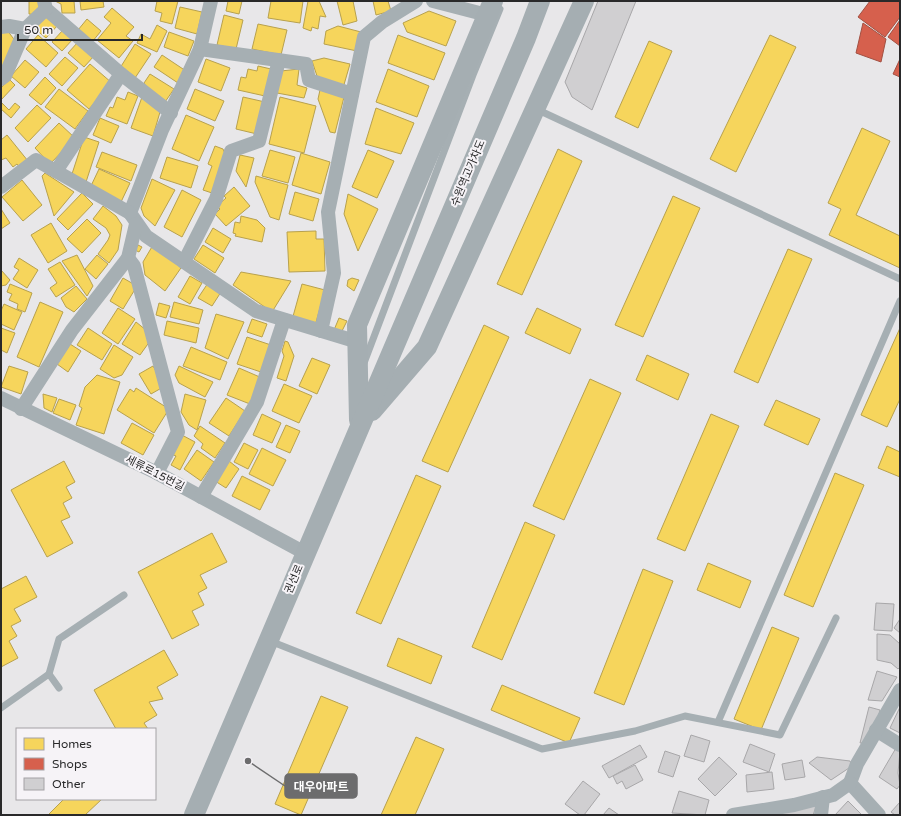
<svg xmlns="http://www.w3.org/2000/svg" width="901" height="816" viewBox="0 0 901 816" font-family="'Varela Round','Noto Sans KR',sans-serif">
<rect width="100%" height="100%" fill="#e8e7e9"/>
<!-- homes -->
<g fill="#f6d55c" stroke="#b8a14d">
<polygon points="29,1 40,1 39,15 29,14"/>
<polygon points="55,1 74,1 75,13 62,13 61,4"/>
<polygon points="80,1 103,1 104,7 81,10"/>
<polygon points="157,1 178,1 172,24 160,21 162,13 155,11"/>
<polygon points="228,1 242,1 239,14 226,11"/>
<polygon points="271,1 303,1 300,23 268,18"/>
<polygon points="308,1 319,1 326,17 320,16 318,29 312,27 311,31 303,28"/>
<polygon points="337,1 353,1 357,21 343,25"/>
<polygon points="373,1 388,1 391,11 376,15"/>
<polygon points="180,7 202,12 197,34 175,28"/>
<polygon points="112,8 134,27 126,36 133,41 119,58 97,40 111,23 104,17"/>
<polygon points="429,11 456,21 446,46 407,32 403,23"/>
<polygon points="46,14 58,25 46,38 34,28"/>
<polygon points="224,15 243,20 236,49 217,45"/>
<polygon points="87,19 101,31 92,42 78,30"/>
<polygon points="258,24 287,30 281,55 252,49"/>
<polygon points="157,25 167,31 157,52 137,43 141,34 150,39"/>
<polygon points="338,26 361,32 357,51 324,44 326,31"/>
<polygon points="7,30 16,42 1,69 1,34"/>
<polygon points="63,30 73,39 62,51 52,42"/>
<polygon points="169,32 194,41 188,56 164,47"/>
<polygon points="38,35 58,53 46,67 26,49"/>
<polygon points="398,35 445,53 434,80 388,63"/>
<polygon points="770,35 796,47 736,172 710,159"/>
<polygon points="649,41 672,51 638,128 615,117"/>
<polygon points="78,42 94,56 84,67 68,53"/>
<polygon points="135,44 151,54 135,78 120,68"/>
<polygon points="162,55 186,71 178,83 154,67"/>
<polygon points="65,57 78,68 62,86 49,74"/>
<polygon points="324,58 350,64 343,88 318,79 312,61"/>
<polygon points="206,59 230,68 221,91 198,82"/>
<polygon points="25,60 39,72 25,88 11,76"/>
<polygon points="90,64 112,83 89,109 67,90"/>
<polygon points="258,66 271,69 265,96 238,90 241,77 246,78 248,69 257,71"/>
<polygon points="299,69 297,85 307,88 304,98 277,93 281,71"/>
<polygon points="388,69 429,86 417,117 376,102"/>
<polygon points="150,74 174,89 165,102 147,89 144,83"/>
<polygon points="45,77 56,88 41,105 29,95"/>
<polygon points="9,79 15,85 1,100 1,88"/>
<polygon points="59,89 88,111 75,129 45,107"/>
<polygon points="195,89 224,101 215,121 187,109"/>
<polygon points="320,90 344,97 335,133 330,132 318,99"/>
<polygon points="128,92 138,96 127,124 106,116 110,107 113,108 117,97 125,100"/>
<polygon points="142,97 160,112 153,136 131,128"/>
<polygon points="243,97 265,102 257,134 236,129"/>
<polygon points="280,97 316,106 304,153 269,144"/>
<polygon points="2,103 9,110 15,103 20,107 11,118 1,109"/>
<polygon points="37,105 51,118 28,142 15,128"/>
<polygon points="376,108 414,123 401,154 365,144"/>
<polygon points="186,115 214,127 199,161 172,149"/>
<polygon points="100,118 119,126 111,143 93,135"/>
<polygon points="59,123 75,138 50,164 35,148"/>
<polygon points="862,128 890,141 856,215 900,236 900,268 829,235 841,209 828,203"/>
<polygon points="7,135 28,161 20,168 17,164 13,167 6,158 1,160 1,140"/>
<polygon points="84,137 99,142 86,182 71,177"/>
<polygon points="215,146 223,149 227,158 215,194 203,190 212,166 208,164"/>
<polygon points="558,149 582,161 522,295 497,284"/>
<polygon points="270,150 295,157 288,183 262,176"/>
<polygon points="368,150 394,161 377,198 352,187"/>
<polygon points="102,152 137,165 131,181 96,167"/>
<polygon points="301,153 330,162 321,194 292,185"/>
<polygon points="240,155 254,158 246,187 236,171"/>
<polygon points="167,157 198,166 191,188 160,178"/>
<polygon points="99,169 130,183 121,202 90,188"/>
<polygon points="45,173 74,192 54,216 42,176"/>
<polygon points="256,176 288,185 279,220 270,217 255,182"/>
<polygon points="152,179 175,190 155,226 144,216 141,208"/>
<polygon points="22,180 42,205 23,221 2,197"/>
<polygon points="234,187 250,206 226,226 215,214 220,209 217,206 226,198 224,196"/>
<polygon points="182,190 201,200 182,237 164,227"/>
<polygon points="295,192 319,199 313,221 289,214"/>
<polygon points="82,193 93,204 68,230 57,219"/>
<polygon points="348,194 378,209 358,251 344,214"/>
<polygon points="673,196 700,208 643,337 615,325"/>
<polygon points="103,206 116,216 122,225 118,250 109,263 98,254 108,240 110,235 106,228 93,219"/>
<polygon points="1,209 10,223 1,229"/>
<polygon points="241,216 257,220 265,228 262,242 235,236 236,234 233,233 235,222 240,223"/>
<polygon points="87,219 101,233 82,253 67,239"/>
<polygon points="51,223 67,251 48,263 31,235"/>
<polygon points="213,228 231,239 223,253 205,242"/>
<polygon points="316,231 316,239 324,239 325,271 289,272 287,232"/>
<polygon points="138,245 142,247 139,252 135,250"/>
<polygon points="153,245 183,265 165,291 145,275 143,262"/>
<polygon points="203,245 224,258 215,273 194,259"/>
<polygon points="788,249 812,259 758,383 734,372"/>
<polygon points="77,255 93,286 87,296 62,261"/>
<polygon points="97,255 108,264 96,279 85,269"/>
<polygon points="19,258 38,270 27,288 13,279 19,270 14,267"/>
<polygon points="60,262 75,285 56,297 50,288 57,283 48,269"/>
<polygon points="1,270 10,280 6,285 1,286"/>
<polygon points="241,272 291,281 272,312 233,285"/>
<polygon points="190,276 202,283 190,304 178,297"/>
<polygon points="123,278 137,286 123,309 110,301"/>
<polygon points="352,278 359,280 354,291 347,286 348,280"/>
<polygon points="208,283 221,292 212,306 198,298"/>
<polygon points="10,284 32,293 25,312 17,309 18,304 9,300 12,294 7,292"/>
<polygon points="302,284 325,290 315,326 292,320"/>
<polygon points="76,286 87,299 74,312 66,307 61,298"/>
<polygon points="40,302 63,312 39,367 17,357"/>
<polygon points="174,302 203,310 199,324 170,317"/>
<polygon points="159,303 170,306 166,318 156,315"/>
<polygon points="4,304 22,312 14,330 1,324 1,311"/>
<polygon points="118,308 135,319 118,344 102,333"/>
<polygon points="537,308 581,329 570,354 525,333"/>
<polygon points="216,314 244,322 228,359 205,348"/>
<polygon points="339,318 347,321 341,333 334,330"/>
<polygon points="252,319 267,324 262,337 247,332"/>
<polygon points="167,321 199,328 196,343 164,335"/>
<polygon points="136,322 146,330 150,341 140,355 122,344"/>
<polygon points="484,325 509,337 448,472 422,461"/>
<polygon points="1,328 15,333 7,353 1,350"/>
<polygon points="88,328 112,344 102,360 77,345"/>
<polygon points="900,328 900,399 887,427 861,415"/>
<polygon points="247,337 271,345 261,372 237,364"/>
<polygon points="285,341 288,342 294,356 286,381 277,378 284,356 282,351"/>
<polygon points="70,344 81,351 68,372 57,364"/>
<polygon points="114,345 133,357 122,375 114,378 100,369"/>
<polygon points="191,347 227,362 220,380 183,366"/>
<polygon points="647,355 689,374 678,400 636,380"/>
<polygon points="312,358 330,365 317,394 299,386"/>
<polygon points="9,366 28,372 21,394 1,387"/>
<polygon points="153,366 165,386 151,394 139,374"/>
<polygon points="179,366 213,382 205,397 179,383 175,375"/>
<polygon points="239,368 262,378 250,404 227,395"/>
<polygon points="97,375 120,382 104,434 76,425 82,408 79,406 85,387"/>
<polygon points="590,379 621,393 564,520 533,506"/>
<polygon points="284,384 312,396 299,423 272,411"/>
<polygon points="136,388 169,409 154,433 117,410 130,389 134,392"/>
<polygon points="43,394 57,398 52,412 44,408"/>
<polygon points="185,394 206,400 197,430 189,425 181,412"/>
<polygon points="226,398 245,411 229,436 209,423"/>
<polygon points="59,399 76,405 70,420 53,413"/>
<polygon points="776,400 820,419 808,445 764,425"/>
<polygon points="262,414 281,423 272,443 253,435"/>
<polygon points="711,414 739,426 685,551 657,539"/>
<polygon points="132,423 154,435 143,455 121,443"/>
<polygon points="286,425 300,431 290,453 276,447"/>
<polygon points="200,426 225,443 215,458 201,448 203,444 194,436"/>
<polygon points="180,434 195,442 180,470 171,465 176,456 169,453"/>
<polygon points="244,443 258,450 248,469 234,462"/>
<polygon points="887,446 900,452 900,477 878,468"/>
<polygon points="262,448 286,460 273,486 249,474"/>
<polygon points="197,450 214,462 201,481 184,469"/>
<polygon points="64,461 75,482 66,487 72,498 63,503 70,517 61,521 73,543 47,557 11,490"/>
<polygon points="229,461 239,469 226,488 215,481"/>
<polygon points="835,473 864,485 813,607 784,595"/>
<polygon points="416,475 441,486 381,624 356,613"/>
<polygon points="242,476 270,490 260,510 232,496"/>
<polygon points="525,522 555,535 502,660 472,647"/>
<polygon points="212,533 227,562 200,575 207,588 198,593 204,605 192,611 199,625 172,639 138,572"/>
<polygon points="708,563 751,581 740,608 697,590"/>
<polygon points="643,569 673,581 624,705 594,693"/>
<polygon points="26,576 37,597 14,609 21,621 11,626 17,636 9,641 18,658 1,667 1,589"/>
<polygon points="772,627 799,638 761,730 734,719"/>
<polygon points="398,638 442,656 431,684 387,666"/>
<polygon points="164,650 178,675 157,687 163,699 149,702 157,715 144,723 148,729 116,729 94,690"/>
<polygon points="502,685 580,718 569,743 491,710"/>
<polygon points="321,696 348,707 301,815 275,804"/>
<polygon points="416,737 444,749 415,815 381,815"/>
<polygon points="64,799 102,799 85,815 48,815"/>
</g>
<!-- shops -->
<g fill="#d6604d" stroke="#a25042">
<polygon points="870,1 900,1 900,17 885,37 858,17"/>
<polygon points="900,20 900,46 888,37"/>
<polygon points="863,23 886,39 881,62 856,53"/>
<polygon points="900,59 900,77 893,74"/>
</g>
<!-- building -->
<g fill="#d0cfd1" stroke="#a8a7a9">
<polygon points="598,1 636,1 592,110 572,97 565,82"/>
<polygon points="876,603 894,604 892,631 874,630"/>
<polygon points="900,619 900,633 894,628"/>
<polygon points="877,634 890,635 900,644 900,667 898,669 891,663 877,660"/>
<polygon points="877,671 897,677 882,701 868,700"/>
<polygon points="869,707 880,710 876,725 866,743 860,743"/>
<polygon points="900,707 900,733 890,728"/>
<polygon points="691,735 710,741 704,762 684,756"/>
<polygon points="750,744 775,754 769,772 743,762"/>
<polygon points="640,745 647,757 609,778 602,766"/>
<polygon points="896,748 900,751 898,773 900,785 897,789 879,777"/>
<polygon points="665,751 680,756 673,777 658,772"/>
<polygon points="719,757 737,774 715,796 698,779"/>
<polygon points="817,757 850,761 852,766 831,780 809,763"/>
<polygon points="802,760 805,777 785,780 782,764"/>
<polygon points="635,765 643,780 626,789 622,781 617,784 613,776"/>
<polygon points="772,772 774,789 747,792 746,775"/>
<polygon points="583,781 600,794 584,815 580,815 565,804"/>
<polygon points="679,791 709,800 705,815 672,813"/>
<polygon points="848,801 862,815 835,815"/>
<polygon points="900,802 900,815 895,815 891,812"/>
<polygon points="817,804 813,815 762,815"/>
<polygon points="609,808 619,815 603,815"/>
</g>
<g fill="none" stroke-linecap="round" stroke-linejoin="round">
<!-- lane -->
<g stroke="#a6afb3" stroke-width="7">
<polyline points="536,109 900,279"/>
<polyline points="364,363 473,75 500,9"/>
<polyline points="270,641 542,749 635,731 685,716 780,735 836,618"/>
<polyline points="49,674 59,639 124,595"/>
<polyline points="1,708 49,674 59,688"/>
<polyline points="718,722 900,301"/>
</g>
<!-- street -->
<g stroke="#a6afb3" stroke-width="14">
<polyline points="44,1 46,9 121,74 171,113"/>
<polyline points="211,1 200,49 162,130 130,213 146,236 256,311 358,342"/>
<polyline points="433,1 487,15"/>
<polyline points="1,27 9,26 25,29"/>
<polyline points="200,49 306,64 309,80 352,94"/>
<polyline points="1,79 5,76 25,29 46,9"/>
<polyline points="56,171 121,74"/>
<polyline points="1,187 36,160 130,213"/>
<polyline points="128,258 134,266 178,432 157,473"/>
<polyline points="184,262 216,199 231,151 259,141 279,60"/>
<polyline points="321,331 334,273 328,212 364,37 382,22 416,1"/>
<polyline points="1,398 157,473 305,553"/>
<polyline points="21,409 72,330 128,258 136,224"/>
<polyline points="201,497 257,402 284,320"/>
<polyline points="876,730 900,745"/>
<polyline points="850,783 857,764 900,690"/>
<polyline points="850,783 879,815"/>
<polyline points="733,815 794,805 833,795 850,783"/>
<polyline points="821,815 823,797"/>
</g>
<!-- secondary -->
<g stroke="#a5aeb2" stroke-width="20">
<polyline points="372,411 427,347 584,1"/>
<polyline points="359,420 357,325 493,1"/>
<polyline points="194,815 526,38 540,1"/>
</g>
</g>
<g text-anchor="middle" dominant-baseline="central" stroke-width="4" stroke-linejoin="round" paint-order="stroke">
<!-- street labels -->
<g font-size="11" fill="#29292a" stroke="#f6f3f7">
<text transform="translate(468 173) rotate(-67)">수원역고가차도</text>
<text transform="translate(155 473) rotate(27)">세류로15번길</text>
<text transform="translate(294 579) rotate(-67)">권선로</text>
</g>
</g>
<!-- callouts -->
<path fill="none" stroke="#6c6c6d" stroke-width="1.5" d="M248 761L285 786"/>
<circle fill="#6c6c6d" stroke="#f6f3f7" stroke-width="1.5" cx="248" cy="761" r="4"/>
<rect fill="#6c6c6d" stroke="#6c6c6d" stroke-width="1.5" x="285" y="774" width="72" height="24" rx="4"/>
<g font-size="12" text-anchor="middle" font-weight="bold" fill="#fff">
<text x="321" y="791">대우아파트</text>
</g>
<!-- border -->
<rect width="901" height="816" fill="none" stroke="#29292a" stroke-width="4"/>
<!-- legend -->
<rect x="16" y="728" width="140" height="72" fill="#f6f3f7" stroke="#a4a2a5"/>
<rect x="24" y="738" width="20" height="12" fill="#f6d55c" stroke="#a4a2a5"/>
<text x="52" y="748" font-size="12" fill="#29292a">Homes</text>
<rect x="24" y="758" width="20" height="12" fill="#d6604d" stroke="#a4a2a5"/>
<text x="52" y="768" font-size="12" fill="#29292a">Shops</text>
<rect x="24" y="778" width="20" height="12" fill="#d0cfd1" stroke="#a4a2a5"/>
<text x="52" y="788" font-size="12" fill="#29292a">Other</text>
<!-- scale -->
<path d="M18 34v6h124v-6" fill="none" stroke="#29292a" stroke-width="2"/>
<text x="24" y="34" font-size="12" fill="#29292a" stroke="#f6f3f7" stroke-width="3" paint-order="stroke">50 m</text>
</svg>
